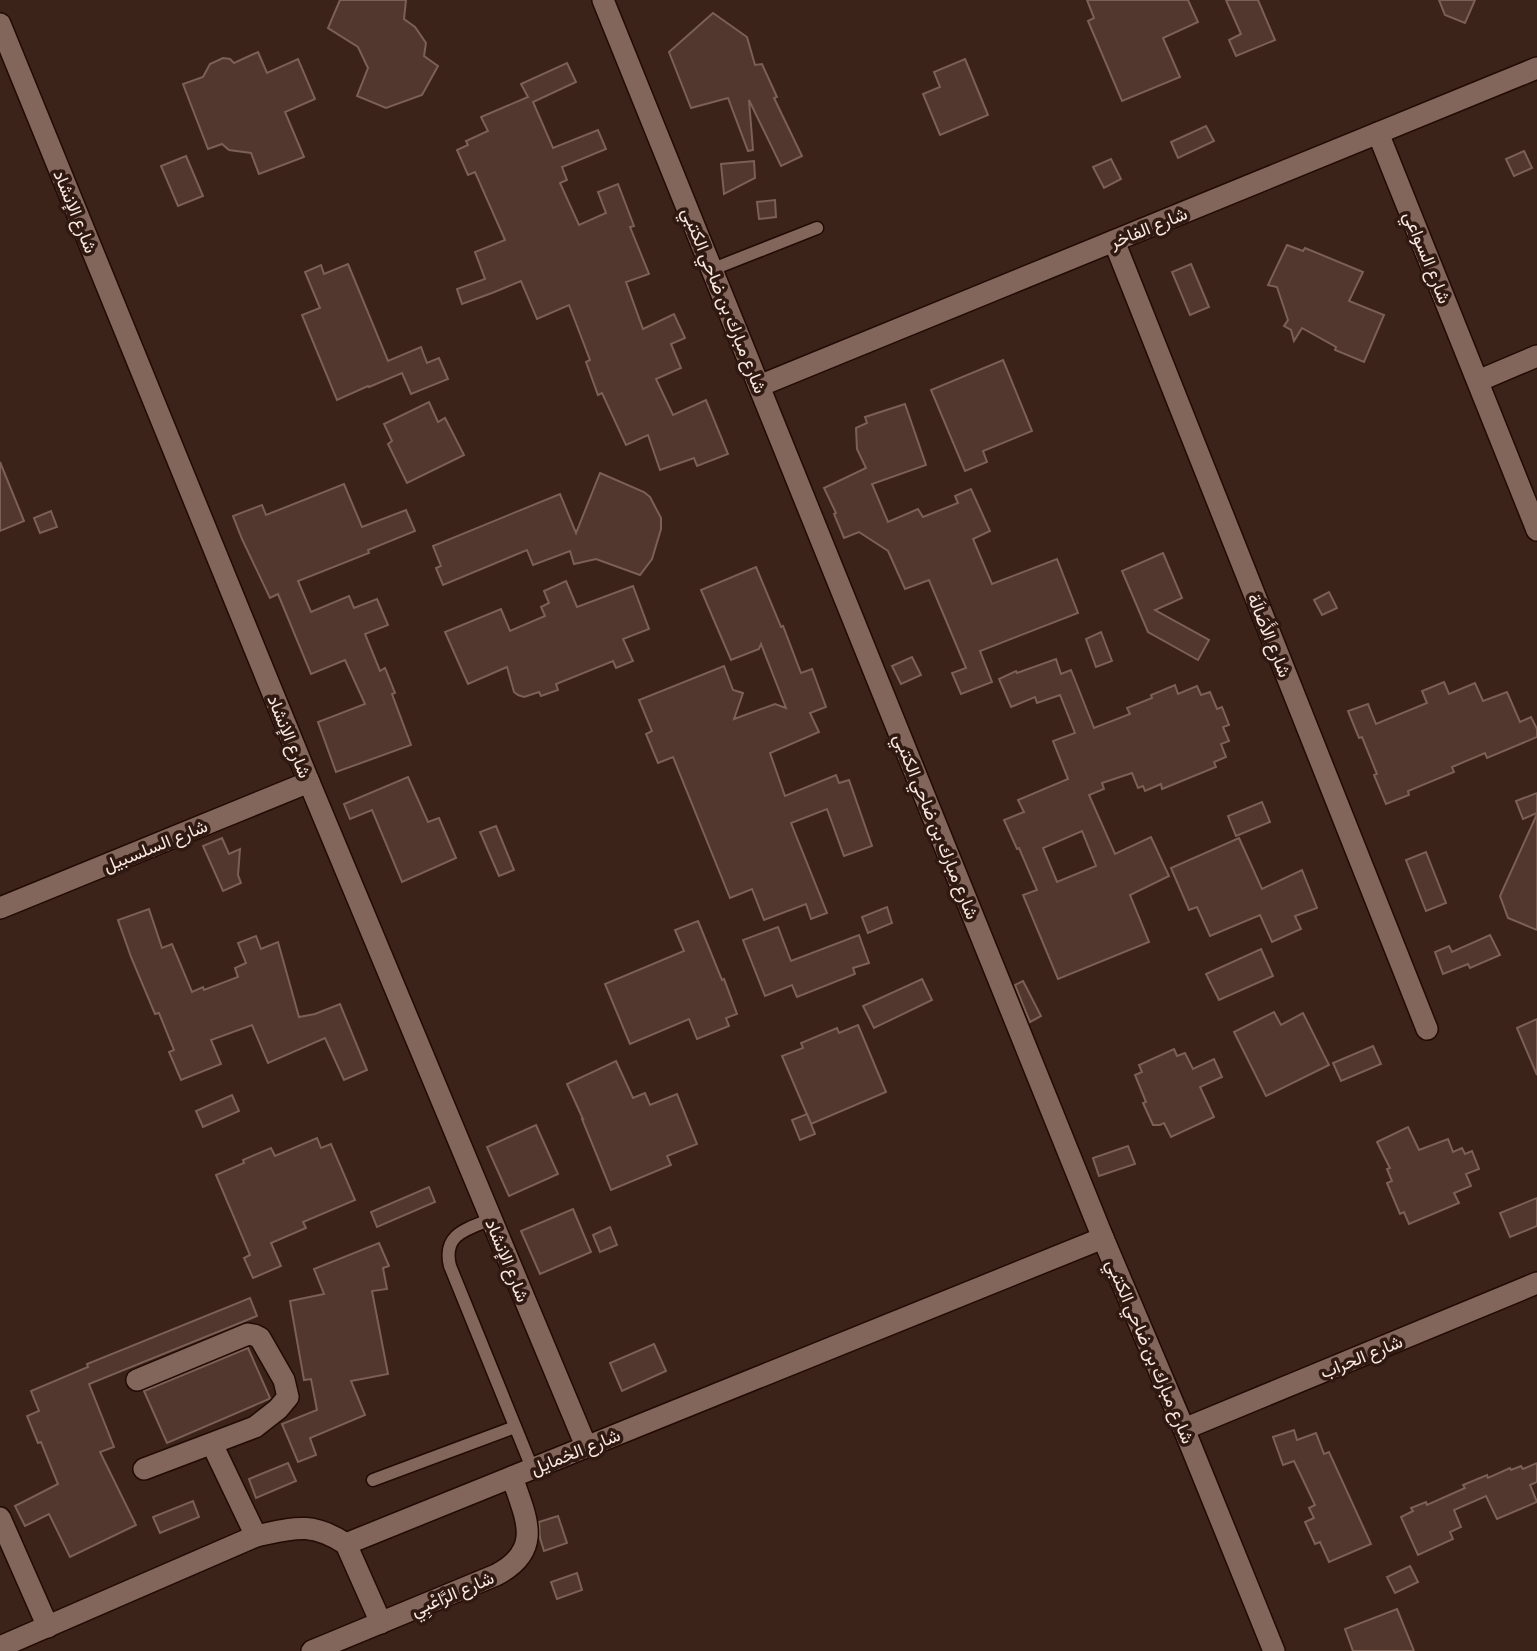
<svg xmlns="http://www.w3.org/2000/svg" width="1537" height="1651" viewBox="0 0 1537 1651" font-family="Barlow,Vazirmatn,sans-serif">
<rect width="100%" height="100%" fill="#3b231a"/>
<!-- building -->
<g fill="#51372d" stroke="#7c5f55" stroke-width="2" fill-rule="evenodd">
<polygon points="340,0 406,0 404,19 415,27 426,43 424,56 438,66 422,95 386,108 357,96 368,68 358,47 328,28"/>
<polygon points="1087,0 1188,0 1198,22 1163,38 1180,77 1122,101 1088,21 1094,18"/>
<polygon points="1226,0 1258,0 1275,40 1236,56 1229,40 1241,34"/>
<polygon points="1439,0 1475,0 1465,23 1445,15"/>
<polygon points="713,13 747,37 755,65 762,64 777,97 774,98 802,156 781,166 749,100 753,150 748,151 728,98 691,108 669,52"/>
<polygon points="258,52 267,73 298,59 315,99 285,112 304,157 259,174 251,153 229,150 222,144 208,149 183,84 203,77 210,64 223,58 230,59 234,63"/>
<polygon points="965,59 988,115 940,135 923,94 940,87 934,72"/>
<polygon points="567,63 576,82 533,102 553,148 598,130 606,149 562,167 567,180 560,183 579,225 606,213 598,192 618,184 634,226 630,227 649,274 626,282 643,329 674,314 685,338 671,344 681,368 656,379 673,415 706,400 728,454 697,466 694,458 660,470 648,435 626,445 602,393 598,395 586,362 590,360 569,305 537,319 521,281 492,293 462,304 457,289 485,279 475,252 505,240 475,172 468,175 457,150 468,145 466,141 488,131 481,117 528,97 521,84"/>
<polygon points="1206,126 1214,141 1178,158 1171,142"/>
<polygon points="1524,151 1532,168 1514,176 1506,159"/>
<polygon points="186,156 203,196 178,206 161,166"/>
<polygon points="1111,159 1121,179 1104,188 1093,167"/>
<polygon points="754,161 755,178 724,194 721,164"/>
<polygon points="775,200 776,217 759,219 757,202"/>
<polygon points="1287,245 1303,251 1305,248 1363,272 1349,301 1384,315 1364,362 1335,350 1336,347 1302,328 1294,341 1291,330 1284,326 1288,320 1277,287 1268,285"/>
<polygon points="348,264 388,361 421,347 427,363 439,358 448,379 411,394 402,373 369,387 368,386 337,400 302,315 320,308 305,272 321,265 324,274"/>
<polygon points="1191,264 1209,307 1190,315 1172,272"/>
<polygon points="1003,360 1032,431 983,451 987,462 965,471 931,390"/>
<polygon points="429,402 438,422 445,418 464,455 407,483 388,444 392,441 384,424"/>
<polygon points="905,404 926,465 872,484 888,522 918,509 923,517 958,503 955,496 971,489 990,531 973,539 992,584 1057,559 1078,613 980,651 992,682 961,694 952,673 966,668 929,580 905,589 888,551 859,532 844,538 834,514 836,513 824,488 866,468 857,449 856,428 867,423 865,417"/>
<polygon points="0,462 24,521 0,531"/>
<polygon points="600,473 644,492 650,497 661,518 661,529 652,559 640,575 596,559 574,564 570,551 533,565 527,550 443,585 436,568 441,566 433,546 560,494 576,533"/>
<polygon points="344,484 362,527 406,510 415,531 368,550 369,553 298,581 311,612 349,596 354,608 377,599 388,625 365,634 380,671 385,668 395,693 392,694 411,745 336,772 318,722 365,704 345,660 311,674 278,594 270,598 242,539 233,516 262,505 266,515"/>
<polygon points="51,511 57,527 40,533 34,518"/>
<polygon points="1163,553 1182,598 1155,610 1209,640 1198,660 1148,632 1122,571"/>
<polygon points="756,567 781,627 783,626 801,673 812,669 826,707 810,713 819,732 770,753 785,796 836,775 839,783 849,780 872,846 844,856 827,809 791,823 827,913 811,919 806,904 764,920 752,889 730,898 673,757 658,763 646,734 652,731 639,700 724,666 733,690 743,693 734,719 775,704 786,708 761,644 759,649 731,660 701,590"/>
<polygon points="566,581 577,607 633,586 649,629 623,639 633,661 616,668 613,661 556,684 558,690 541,696 539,692 524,697 518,695 514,692 507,667 468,684 445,632 501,609 510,631 545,616 541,607 549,603 544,591"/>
<polygon points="1329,592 1337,608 1322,615 1314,600"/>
<polygon points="1101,632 1112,661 1096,667 1086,639"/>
<polygon points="912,657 921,675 901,684 892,666"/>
<path d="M1056,659L1061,674L1071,670L1094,728L1130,714L1127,708L1152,698L1151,695L1175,685L1178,694L1197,686L1201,695L1210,692L1217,709L1222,707L1229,725L1223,727L1229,741L1221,744L1226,757L1214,762L1216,767L1162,789L1161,784L1145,791L1143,786L1138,788L1132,773L1102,783L1104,789L1089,795L1115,854L1151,837L1169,876L1130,895L1149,942L1058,979L1023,895L1037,890L1019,848L1017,849L1004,820L1024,812L1018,800L1068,779L1053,741L1075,733L1060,695L1037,703L1035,697L1011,707L999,679L1016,671L1017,673ZM1082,831L1096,866L1057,882L1043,848Z"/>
<polygon points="1444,682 1449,694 1475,683 1483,701 1507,692 1520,722 1531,717 1537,729 1537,737 1487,758 1485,753 1452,767 1454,772 1408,791 1409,795 1386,804 1374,775 1377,774 1362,737 1359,738 1348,711 1368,704 1376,724 1427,703 1422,691"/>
<polygon points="408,777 428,822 439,818 456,858 402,882 372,810 350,819 344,804"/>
<polygon points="1537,793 1537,813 1523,819 1516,801"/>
<polygon points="1262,802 1270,822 1236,836 1228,816"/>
<polygon points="1537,814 1537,930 1508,918 1500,896"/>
<polygon points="496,826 514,870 499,876 480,832"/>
<polygon points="222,838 229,854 240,849 238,875 241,883 223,891 203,846"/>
<polygon points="1239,838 1262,889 1302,870 1317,908 1295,916 1301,929 1272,942 1260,915 1210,936 1197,907 1189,910 1171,868"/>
<polygon points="1426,852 1446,903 1426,911 1406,860"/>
<polygon points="887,907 892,923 868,933 862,917"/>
<polygon points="149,909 162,948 172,944 192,992 203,987 204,990 238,977 235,968 246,963 238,943 256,936 261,949 278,942 299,1017 315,1014 340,1004 367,1070 344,1080 325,1038 268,1063 252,1025 211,1040 221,1064 181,1080 169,1052 174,1050 159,1013 155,1014 131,957 118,920"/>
<polygon points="698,921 722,980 724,979 737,1014 726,1018 729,1026 697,1039 689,1019 630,1044 605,984 684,951 675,930"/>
<polygon points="778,927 791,961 859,935 869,963 853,968 855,974 797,997 792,985 765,996 743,940"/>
<polygon points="1490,935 1500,955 1470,968 1468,964 1443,974 1435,952 1449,946 1452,952"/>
<polygon points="1261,949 1273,976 1219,1000 1206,974"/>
<polygon points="922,979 932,1000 874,1028 863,1006"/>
<polygon points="1023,981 1041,1016 1030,1022 1015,985"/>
<polygon points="1274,1012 1281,1025 1303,1013 1329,1065 1266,1096 1234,1032"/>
<polygon points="1537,1019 1537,1075 1517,1028"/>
<polygon points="858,1025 886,1092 811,1124 782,1056 803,1048 801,1043 837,1028 839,1033"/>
<polygon points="1373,1046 1381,1064 1341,1081 1333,1063"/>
<polygon points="1174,1049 1177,1056 1185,1053 1193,1069 1214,1059 1222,1077 1200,1087 1214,1117 1171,1137 1164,1123 1160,1125 1153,1125 1143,1103 1146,1102 1135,1075 1142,1072 1139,1065"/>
<polygon points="616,1061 633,1098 645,1093 650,1105 677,1094 697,1144 667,1156 671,1165 611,1190 582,1119 583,1119 567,1084"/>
<polygon points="232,1095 239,1111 203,1127 196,1111"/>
<polygon points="807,1114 815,1134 800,1140 792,1120"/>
<polygon points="536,1125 558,1174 509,1196 487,1147"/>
<polygon points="1408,1127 1419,1150 1448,1139 1453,1152 1462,1148 1465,1154 1472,1151 1479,1169 1466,1174 1471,1186 1454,1193 1459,1203 1409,1224 1404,1212 1400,1214 1387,1183 1392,1181 1387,1169 1390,1168 1377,1142"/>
<polygon points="317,1138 321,1148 331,1144 355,1200 303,1222 306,1228 271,1243 281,1266 253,1278 244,1258 250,1255 216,1175 244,1163 243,1160 271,1148 275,1156"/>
<polygon points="1128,1146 1135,1164 1099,1176 1093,1158"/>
<polygon points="429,1187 435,1202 377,1227 371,1212"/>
<polygon points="1537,1198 1537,1226 1510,1237 1500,1213"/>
<polygon points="573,1209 591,1252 540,1274 521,1231"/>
<polygon points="610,1227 617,1245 600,1252 593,1235"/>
<polygon points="379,1243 389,1266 383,1268 387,1289 372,1291 388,1374 351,1381 365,1415 310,1438 316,1455 298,1462 282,1424 317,1410 311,1379 304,1380 290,1301 324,1294 314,1269"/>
<polygon points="250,1298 257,1316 89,1384 114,1447 100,1452 136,1525 70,1557 49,1514 25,1526 15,1506 58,1484 41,1442 38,1443 27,1416 39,1411 31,1391 88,1367 87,1364"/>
<polygon points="654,1344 666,1371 622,1391 610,1363"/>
<polygon points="248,1348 270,1398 269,1399 167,1443 144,1391"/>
<polygon points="1294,1430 1297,1440 1316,1433 1324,1454 1329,1452 1371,1544 1329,1562 1320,1542 1315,1544 1305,1522 1314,1518 1309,1508 1315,1505 1294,1461 1283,1465 1273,1437"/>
<polygon points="288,1463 296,1481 256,1498 249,1479"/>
<polygon points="1537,1463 1537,1482 1530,1485 1537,1502 1497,1519 1486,1496 1454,1510 1461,1527 1450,1532 1453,1539 1418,1555 1401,1517 1413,1511 1411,1508 1426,1502 1427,1505 1465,1488 1463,1485 1487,1475 1488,1478 1510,1468 1511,1470 1521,1466 1523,1469"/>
<polygon points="193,1501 199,1517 160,1533 153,1517"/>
<polygon points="558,1516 567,1543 544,1551 540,1538 539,1522"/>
<polygon points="1410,1566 1418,1582 1395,1593 1387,1577"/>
<polygon points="577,1573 582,1590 557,1599 551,1582"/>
<polygon points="1397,1609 1414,1651 1353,1651 1345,1629"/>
</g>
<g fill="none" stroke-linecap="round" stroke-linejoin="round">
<defs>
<g id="lane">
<polyline points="713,269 817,228"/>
<path d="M492,1219C467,1229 442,1234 450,1266L532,1468"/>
<polyline points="373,1480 515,1427"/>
</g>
<g id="street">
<polyline points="603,0 1103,1238 1184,1429 1274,1651"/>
<polyline points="0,24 309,782 586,1446"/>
<polyline points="1378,133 1537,530"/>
<polyline points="1114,241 1427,1029"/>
<polyline points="1478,381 1537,356"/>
<polyline points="759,386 1537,68"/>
<polyline points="0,908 309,782"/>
<polyline points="137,1380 248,1334 254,1335 260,1338 284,1380 288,1397 278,1409 255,1427 144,1469"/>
<polyline points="1184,1429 1537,1283"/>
<polyline points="212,1444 256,1536"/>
<polyline points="0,1518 48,1627"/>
<polyline points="346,1544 1103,1238"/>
<polyline points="346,1544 381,1623"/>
<path d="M0,1647L256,1536C294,1528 311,1521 346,1544"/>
<path d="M312,1651L496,1575C544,1550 526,1518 512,1477"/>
</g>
</defs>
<!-- lane casing -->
<use href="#lane" stroke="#210b04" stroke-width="15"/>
<!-- street casing -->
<use href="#street" stroke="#210b04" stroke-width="24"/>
<!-- lane -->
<use href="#lane" stroke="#83665b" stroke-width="12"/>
<!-- street -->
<use href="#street" stroke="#83665b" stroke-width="21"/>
</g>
<g text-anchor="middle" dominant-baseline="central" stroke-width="7" stroke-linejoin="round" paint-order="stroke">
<!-- street labels -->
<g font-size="18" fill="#f8e8e1" stroke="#301910">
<text transform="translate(76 211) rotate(68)">شارع الإنشاد</text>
<text transform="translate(1148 227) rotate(-22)">شارع الفاخر</text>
<text transform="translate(1428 257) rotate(68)">شارع السواعي</text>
<text transform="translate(725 300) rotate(68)">شارع مبارك بن ضاحي الكتبي</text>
<text transform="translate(1270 635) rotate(68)">شارع الأَصَالَة</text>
<text transform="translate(290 736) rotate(68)">شارع الإنشاد</text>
<text transform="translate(937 826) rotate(68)">شارع مبارك بن ضاحي الكتبي</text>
<text transform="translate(155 845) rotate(-22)">شارع السلسبيل</text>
<text transform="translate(508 1260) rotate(68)">شارع الإنشاد</text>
<text transform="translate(1151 1351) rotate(67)">شارع مبارك بن ضاحي الكتبي</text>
<text transform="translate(1361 1356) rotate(-22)">شارع الحراب</text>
<text transform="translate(575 1451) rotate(-22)">شارع الخمايل</text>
<text transform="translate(452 1593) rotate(-23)">شارع الرَّاعْبِي</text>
</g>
</g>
</svg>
